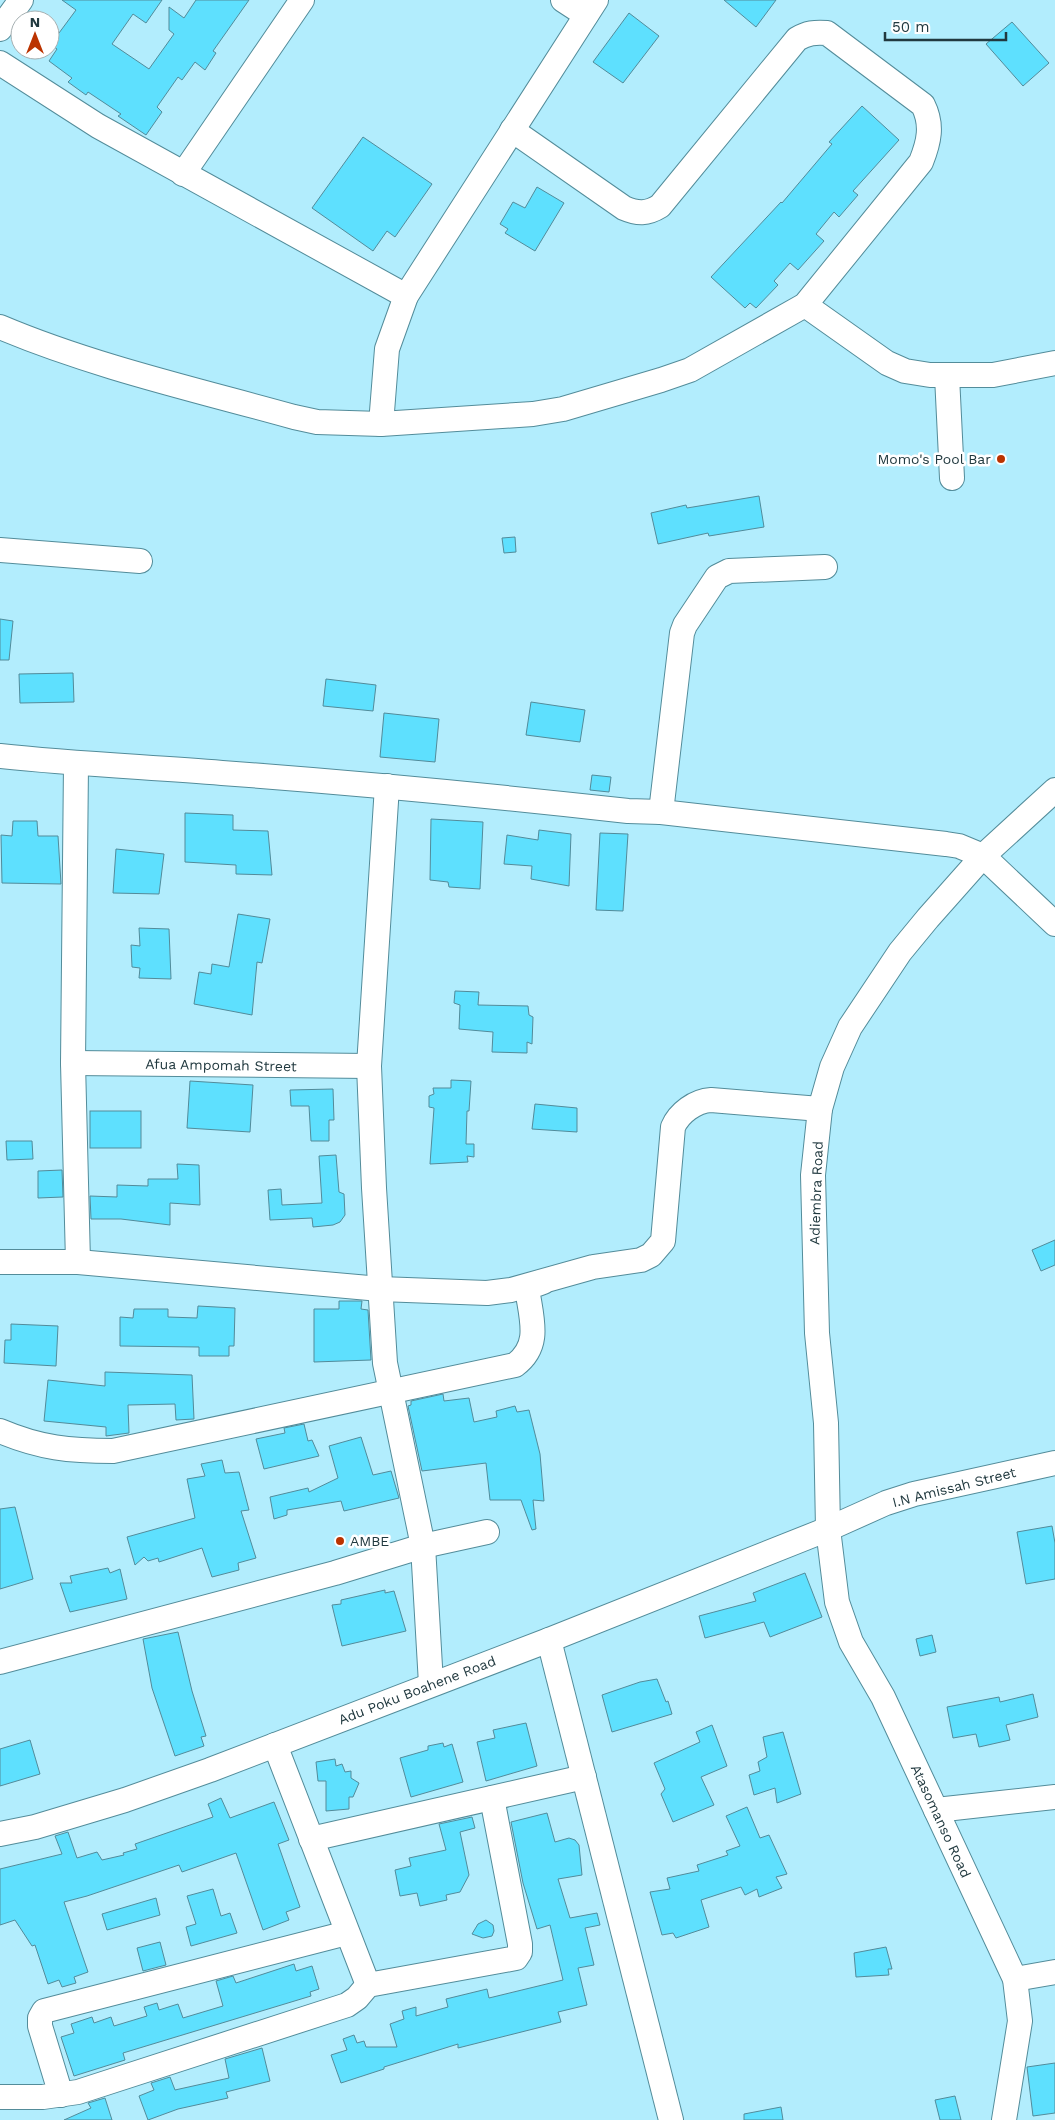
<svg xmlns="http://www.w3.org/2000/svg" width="1055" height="2120" viewBox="0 0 1055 2120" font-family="'Work Sans',sans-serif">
<rect width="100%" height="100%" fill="#b2edfd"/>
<!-- building -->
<g fill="#5ee0fe" stroke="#528b9a">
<polygon points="62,0 162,0 146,23 133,14 112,44 149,69 174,34 169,30 169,7 184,18 196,0 249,0 213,51 216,53 205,70 195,62 182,80 178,77 157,107 162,112 146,135 118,116 121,114 88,92 86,95 68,82 72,78 49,61 57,49 50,44 50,29 59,33 76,10"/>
<polygon points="724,0 776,0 756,27"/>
<polygon points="629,13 659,36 623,83 593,62"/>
<polygon points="1012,22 1049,63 1023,86 986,44"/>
<polygon points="862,106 899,140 853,191 858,195 839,217 834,212 816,234 824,241 798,270 790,263 774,281 778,285 756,308 750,303 745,308 711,277 781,202 782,203 832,144 829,142"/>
<polygon points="363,137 432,184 395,237 387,231 373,251 312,208"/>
<polygon points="537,187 564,203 535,251 505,233 508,229 500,224 513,202 525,208"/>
<polygon points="759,496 764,527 709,536 708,533 658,544 651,513 686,505 687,508"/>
<polygon points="515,537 516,552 504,553 502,538"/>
<polygon points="0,619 13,621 9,660 0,660"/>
<polygon points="73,673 74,702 20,703 19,674"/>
<polygon points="326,679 376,685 373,711 323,706"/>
<polygon points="531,702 585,710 580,742 526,735"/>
<polygon points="384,713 439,719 435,762 380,757"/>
<polygon points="592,775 611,777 609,792 590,790"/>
<polygon points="185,813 233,815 233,830 268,831 272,875 236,874 236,865 185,862"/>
<polygon points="431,819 483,822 480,889 449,887 448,882 430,880"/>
<polygon points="13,821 37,821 38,836 58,836 61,884 2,883 1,835 12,836"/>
<polygon points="539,830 571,834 569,886 531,879 532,866 504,864 507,835 538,840"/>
<polygon points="600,833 628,834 623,911 596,910"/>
<polygon points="116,849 164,854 159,894 113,893"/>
<polygon points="238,914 270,919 262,963 257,962 252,1015 194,1004 199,972 211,974 212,964 229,967"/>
<polygon points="139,928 169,929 171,979 139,978 140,968 132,967 131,945 140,946"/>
<polygon points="455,991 479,992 478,1005 528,1006 529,1015 533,1017 532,1044 527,1042 527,1053 492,1052 493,1032 459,1029 460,1005 454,1003"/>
<polygon points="451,1080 471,1081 469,1111 467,1111 466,1144 474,1144 474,1157 467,1156 468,1162 430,1164 434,1108 429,1107 429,1096 434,1094 433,1088 451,1088"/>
<polygon points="190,1081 253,1085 250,1132 187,1128"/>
<polygon points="333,1089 334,1120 329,1120 329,1141 311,1141 309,1106 291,1106 290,1090"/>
<polygon points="535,1104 577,1108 577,1132 532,1129"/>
<rect x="90" y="1111" width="51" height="37"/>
<polygon points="6,1141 32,1141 33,1159 7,1160"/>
<polygon points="336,1155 339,1192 344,1194 345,1215 340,1222 333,1225 313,1227 312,1218 270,1220 268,1190 281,1189 282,1205 322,1203 319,1156"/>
<polygon points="177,1164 199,1165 200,1205 170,1203 170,1225 121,1219 91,1219 90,1196 117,1197 117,1185 148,1186 148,1179 178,1179"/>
<polygon points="62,1170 63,1197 38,1198 38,1171"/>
<polygon points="1055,1240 1055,1265 1041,1271 1032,1250"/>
<polygon points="339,1301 362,1301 361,1309 368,1310 371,1360 314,1362 314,1309 339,1309"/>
<polygon points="198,1306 235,1308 234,1346 229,1346 229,1356 199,1356 199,1347 120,1346 120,1317 133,1318 134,1309 168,1309 168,1317 197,1318"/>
<polygon points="11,1324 58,1326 56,1366 4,1363 5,1340 11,1340"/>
<polygon points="105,1372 192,1375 194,1419 176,1420 175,1404 128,1405 129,1433 106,1436 106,1427 44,1421 48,1380 105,1386"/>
<polygon points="443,1394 444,1401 469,1398 474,1422 497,1417 496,1411 515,1406 517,1412 529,1410 540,1454 544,1501 533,1500 536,1529 532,1530 521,1500 490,1500 486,1463 422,1471 408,1406 411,1405 411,1401"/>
<polygon points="304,1424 308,1441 312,1440 319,1456 264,1469 256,1439 285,1433 284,1428"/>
<polygon points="361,1437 373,1475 391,1471 399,1498 344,1511 341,1501 287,1510 287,1515 274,1519 270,1497 308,1488 309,1492 338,1478 329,1446"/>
<polygon points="222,1460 225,1473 239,1472 249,1510 241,1511 256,1558 238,1563 239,1570 212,1577 202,1548 159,1562 158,1558 148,1561 144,1557 135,1565 127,1537 195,1518 187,1479 205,1476 201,1464"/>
<polygon points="15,1507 33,1579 0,1589 0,1509"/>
<polygon points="1052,1526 1055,1543 1055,1579 1026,1584 1017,1532"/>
<polygon points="108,1568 110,1573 120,1569 127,1599 70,1612 60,1583 72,1583 70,1576"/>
<polygon points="805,1573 822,1617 770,1637 764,1622 705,1638 699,1616 756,1601 753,1593"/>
<polygon points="385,1590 385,1593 394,1591 406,1631 342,1646 332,1605 341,1604 341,1600"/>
<polygon points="178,1632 192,1691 206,1736 201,1737 204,1746 175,1756 152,1688 143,1639"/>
<polygon points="932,1635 936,1652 920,1656 916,1639"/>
<polygon points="657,1679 666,1702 668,1701 672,1714 612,1732 602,1695 640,1682"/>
<polygon points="1033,1694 1038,1717 1006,1725 1010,1740 979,1747 976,1734 953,1738 947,1707 999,1697 1000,1702"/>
<polygon points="526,1723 537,1766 486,1781 477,1742 495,1738 493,1730"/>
<polygon points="712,1725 727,1766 701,1777 714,1805 673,1822 661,1794 665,1789 654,1763 700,1742 696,1732"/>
<polygon points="783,1732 801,1794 777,1803 775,1788 754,1795 749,1775 760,1771 758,1762 767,1757 763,1737"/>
<polygon points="30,1740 40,1774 0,1786 0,1749"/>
<polygon points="443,1743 444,1747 452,1744 463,1782 411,1797 400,1758 428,1750 428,1746"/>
<polygon points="335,1759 336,1766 342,1764 345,1772 351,1771 351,1778 359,1783 353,1797 349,1797 349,1809 326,1811 326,1781 318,1781 316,1762"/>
<polygon points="221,1798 230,1818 274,1802 289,1840 278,1844 300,1907 286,1912 289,1920 263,1930 236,1853 182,1872 179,1865 87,1896 64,1902 88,1972 74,1977 76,1983 62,1987 59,1980 48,1984 35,1945 32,1946 15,1920 0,1925 0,1869 62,1854 55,1836 68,1832 77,1858 97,1852 102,1860 124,1855 123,1853 137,1849 135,1844 213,1817 208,1804"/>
<polygon points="747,1807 760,1838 769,1835 787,1874 776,1877 782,1888 759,1897 757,1889 745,1895 741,1887 701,1900 709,1927 676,1938 673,1933 662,1935 650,1892 670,1889 667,1878 699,1871 697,1865 728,1855 726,1851 740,1846 726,1816"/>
<polygon points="547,1813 555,1842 569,1838 575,1840 579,1845 582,1875 558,1879 570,1918 597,1913 600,1925 585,1928 594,1965 578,1968 587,2005 558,2012 561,2022 458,2048 458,2044 384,2067 384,2069 341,2083 331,2055 347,2050 343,2039 354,2035 357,2043 364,2041 366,2047 397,2047 390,2024 404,2019 402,2011 416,2007 416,2016 448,2007 446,1999 487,1989 489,1998 563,1980 550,1925 537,1929 523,1883 511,1822"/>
<polygon points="472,1817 475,1828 460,1832 469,1875 460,1892 446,1895 447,1900 420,1906 417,1893 400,1896 395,1870 411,1866 409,1858 446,1850 439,1824"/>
<polygon points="213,1889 221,1916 230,1913 237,1933 191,1946 186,1927 196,1924 187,1896"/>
<polygon points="156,1898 160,1915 107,1930 102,1914"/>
<polygon points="486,1920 493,1925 494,1931 492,1936 483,1938 472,1934 478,1924"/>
<polygon points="160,1942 166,1965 143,1971 137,1948"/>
<polygon points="886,1947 892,1969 888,1969 889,1975 856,1977 854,1953"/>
<polygon points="294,1964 296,1971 312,1966 319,1989 310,1992 311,1996 123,2053 125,2060 74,2076 61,2037 74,2033 71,2024 92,2017 94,2023 111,2017 114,2026 147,2016 144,2007 157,2003 159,2010 178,2004 183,2018 223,2006 216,1981 233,1976 236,1983"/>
<polygon points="262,2048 270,2081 226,2092 228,2098 178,2109 148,2120 139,2096 154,2090 151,2083 170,2077 175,2090 229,2078 225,2059"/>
<polygon points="1055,2063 1055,2113 1033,2116 1027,2067"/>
<polygon points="955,2096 961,2120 940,2120 935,2100"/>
<polygon points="105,2098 112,2120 64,2120 91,2108 88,2103"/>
<polygon points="781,2107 783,2120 744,2120 744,2114"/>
</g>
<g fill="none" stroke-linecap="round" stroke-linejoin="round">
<defs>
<g id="minor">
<polyline points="563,0 586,15"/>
<polyline points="0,29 21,0"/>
<polyline points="0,63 98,126 406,296"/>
<polyline points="183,174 302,0"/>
<polyline points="805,305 887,363 905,371 930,375 993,375 1055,363"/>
<path d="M0,327C92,366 197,390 294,417L317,422L381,424L533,414L563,409L661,380L690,370L805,305L921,162C929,142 933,125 923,105L827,33C815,32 807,33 797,39L660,206C647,214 638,214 624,208L512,130"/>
<polyline points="947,376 952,478"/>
<polyline points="381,424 387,349 406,296 596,0"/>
<polyline points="0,550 140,561"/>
<path d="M0,756C74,764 148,767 222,773C358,783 493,796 628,811L661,812L946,844L959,846L983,856L1055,924"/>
<polyline points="76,764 73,1063 78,1262"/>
<polyline points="387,786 369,1066 374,1188 385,1363 423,1546 431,1684"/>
<polyline points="661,812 682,633 685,625 717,577 729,571 825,567"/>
<polyline points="73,1063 369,1066"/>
<path d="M0,1262H78L380,1289L487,1293L511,1290L593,1267L641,1260L651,1255L663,1241L673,1127C679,1113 695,1101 711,1100L820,1109"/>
<path d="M0,1431C40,1448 70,1451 113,1451L515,1365C542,1345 531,1318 527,1288L543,1282"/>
<polyline points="549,1640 671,2120"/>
<polyline points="0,1662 335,1573 423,1546 487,1532"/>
<polyline points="275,1745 368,1985"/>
<polyline points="936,1810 1055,1797"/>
<polyline points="0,1834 35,1827 125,1800 210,1770 549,1640 828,1529 886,1503 914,1494 1055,1463"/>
<polyline points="311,1839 584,1777"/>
<polyline points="1015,1979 1055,1972"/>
<polyline points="61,2095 40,2026 40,2018 44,2011 347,1933"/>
<polyline points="0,2097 43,2097 78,2092 347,2005 357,1998 368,1985 516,1958 520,1952 520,1944 492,1798"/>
<polyline points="1004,2120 1020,2021 1015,1979 883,1697 851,1642 837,1602 828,1529 826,1423 817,1333 813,1175 820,1109 832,1067 850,1027 900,952 928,918 983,856 1055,790"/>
</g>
</defs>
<!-- minor casing -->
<use href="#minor" stroke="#538c9a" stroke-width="26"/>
<!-- minor -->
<use href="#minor" stroke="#fff" stroke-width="24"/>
</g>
<!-- markers -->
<g fill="#b30" stroke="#fff" stroke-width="2">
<circle cx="1001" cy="459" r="5"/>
<circle cx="340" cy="1541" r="5"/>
</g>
<g text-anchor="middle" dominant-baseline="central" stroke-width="5" stroke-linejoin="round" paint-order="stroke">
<!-- poi labels -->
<g font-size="14" fill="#21393f" stroke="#fff" text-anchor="end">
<text x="991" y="459">Momo's Pool Bar</text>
<text x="350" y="1541" text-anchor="start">AMBE</text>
</g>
<!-- street labels -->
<g font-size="14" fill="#21393f" stroke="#fff">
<text transform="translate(221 1065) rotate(1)">Afua Ampomah Street</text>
<text transform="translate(816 1193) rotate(-88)">Adiembra Road</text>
<text transform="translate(954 1487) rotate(-14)">I.N Amissah Street</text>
<text transform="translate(417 1690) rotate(-21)">Adu Poku Boahene Road</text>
<text transform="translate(941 1821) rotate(65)">Atasomanso Road</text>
</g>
</g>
<!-- north arrow -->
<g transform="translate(35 35)"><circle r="24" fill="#ffffff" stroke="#a6b0b2"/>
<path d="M0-4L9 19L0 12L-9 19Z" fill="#bb3300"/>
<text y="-8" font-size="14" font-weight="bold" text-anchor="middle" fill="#21393f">N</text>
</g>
<!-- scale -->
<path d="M885 32v8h121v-8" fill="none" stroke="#21393f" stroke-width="2.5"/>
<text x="892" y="32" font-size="15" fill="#21393f" stroke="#ffffff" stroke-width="4" paint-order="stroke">50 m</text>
</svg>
